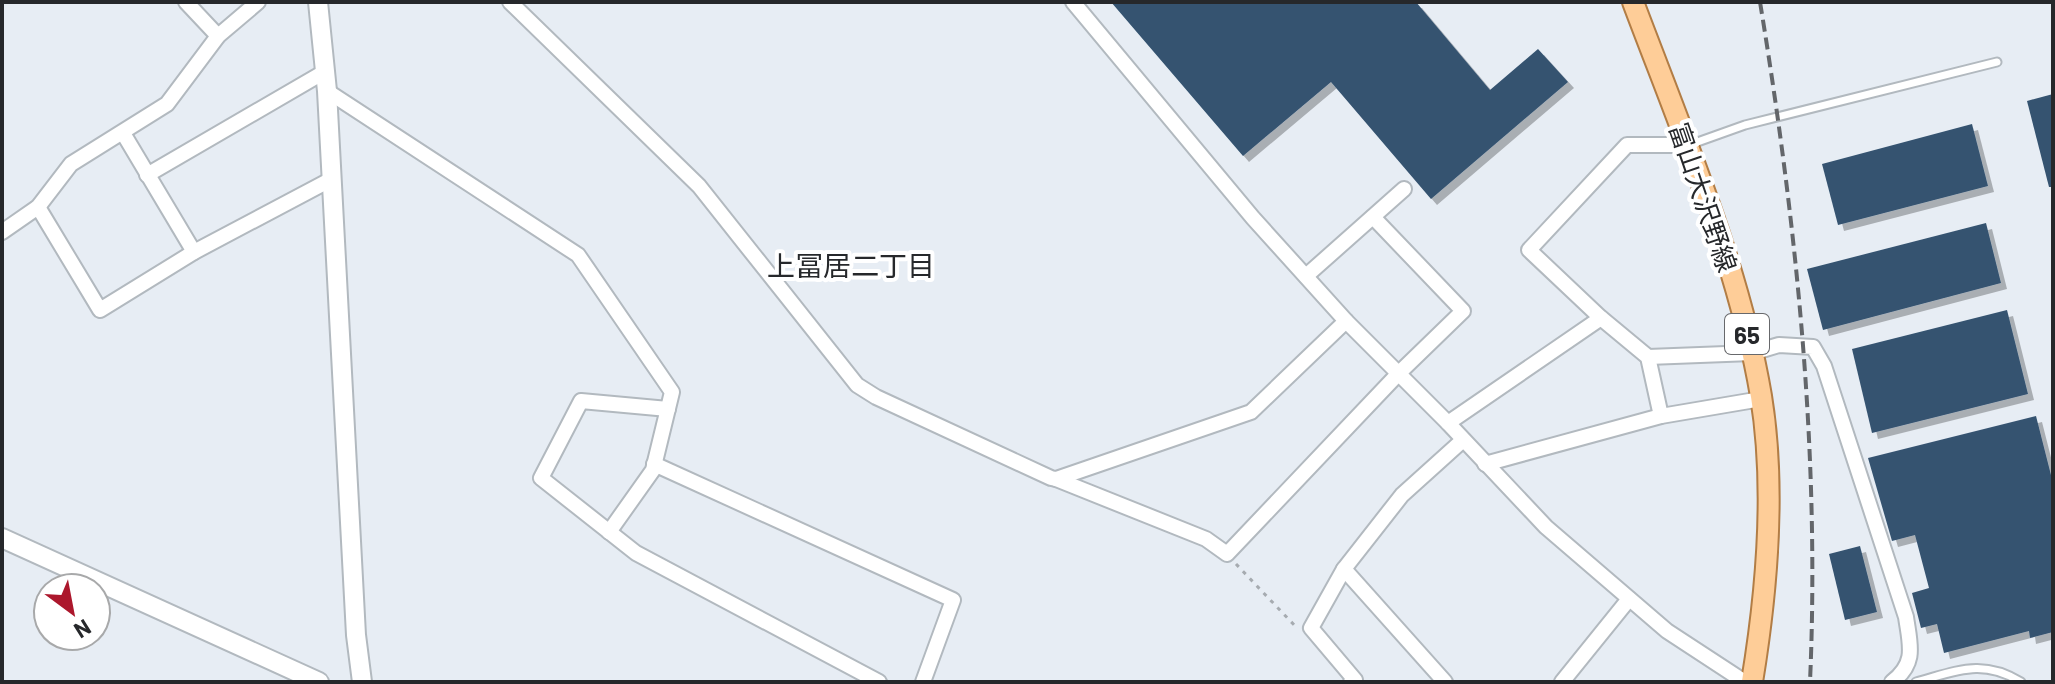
<svg xmlns="http://www.w3.org/2000/svg" width="2055" height="684" viewBox="0 0 2055 684" font-family="Barlow,'Noto Sans JP',sans-serif">
<defs>
<filter id="shadow"><feDropShadow dx="6" dy="6" stdDeviation="0" flood-color="#0004"/></filter>
</defs>
<rect width="100%" height="100%" fill="#e7edf4"/>
<!-- building -->
<g fill="#355370" filter="url(#shadow)">
<polygon points="1111,2 1416,2 1490,90 1538,49 1568,82 1431,199 1331,82 1243,156"/>
<polygon points="2053,94 2053,187 2049,187 2027,101"/>
<polygon points="1972,124 1988,186 1838,225 1822,164"/>
<polygon points="1986,223 2001,283 1823,330 1807,269"/>
<polygon points="2007,310 2028,394 1872,433 1852,349"/>
<polygon points="2036,416 2053,483 2053,632 2030,638 2029,631 1944,653 1937,624 1921,628 1912,593 1929,588 1915,535 1892,541 1868,458"/>
<polygon points="1860,546 1877,612 1845,620 1829,554"/>
</g>
<g fill="none" stroke-linecap="round" stroke-linejoin="round">
<defs>
<g id="lane">
<polyline points="1689,145 1745,125 1997,62"/>
<path d="M1916,682C1957,671 1982,658 2021,682"/>
</g>
<g id="street">
<polyline points="186,2 218,36"/>
<polyline points="510,2 699,186 857,385 876,397 1051,478 1056,479 1251,412 1346,321"/>
<polyline points="1073,2 1253,218 1346,321 1448,423 1546,527 1667,631 1745,682"/>
<polyline points="327,91 578,255 672,392 653,470 609,532"/>
<polyline points="123,133 194,252"/>
<polyline points="147,175 326,71"/>
<polyline points="38,207 100,310 194,252 330,180"/>
<polyline points="2,232 38,207 71,164 167,104 218,36 258,2"/>
<polyline points="1306,276 1404,189"/>
<path d="M1648,357L1752,353L1779,345L1813,347L1824,366L1906,617C1910,645 1917,663 1892,682"/>
<polyline points="668,409 581,401 541,478 636,553 879,682"/>
<polyline points="1661,416 1648,357 1601,318 1529,250 1627,145 1687,145"/>
<polyline points="1448,423 1601,318"/>
<polyline points="654,464 953,600 923,682"/>
<polyline points="1485,464 1661,416 1761,399"/>
<polyline points="1056,479 1206,539 1227,554 1398,374 1463,311 1373,217"/>
<polyline points="1344,569 1445,682"/>
<polyline points="1351,682 1355,680 1311,628 1344,569 1402,495 1463,440"/>
<polyline points="1562,682 1629,599"/>
</g>
<g id="secondary">
<polyline points="318,2 327,91 356,635 362,682"/>
<polyline points="2,538 319,682"/>
</g>
<path id="primary" d="M1633,2C1680,127 1739,265 1761,396C1776,488 1767,591 1752,682"/>
</defs>
<!-- lane casing -->
<use href="#lane" stroke="#b2b9bf" stroke-width="11"/>
<!-- street casing -->
<use href="#street" stroke="#b2b9bf" stroke-width="18"/>
<!-- secondary casing -->
<use href="#secondary" stroke="#b2b9bf" stroke-width="22"/>
<!-- primary casing -->
<use href="#primary" stroke="#b27d45" stroke-width="24"/>
<!-- path -->
<polyline stroke="#a6abb0" stroke-width="3" stroke-dasharray="4 6" stroke-linecap="butt" points="1236,564 1297,628"/>
<!-- lane -->
<use href="#lane" stroke="#fff" stroke-width="7"/>
<!-- street -->
<use href="#street" stroke="#fff" stroke-width="14"/>
<!-- secondary -->
<use href="#secondary" stroke="#fff" stroke-width="18"/>
<!-- primary -->
<use href="#primary" stroke="#fecd98" stroke-width="20"/>
<!-- rail -->
<path stroke="#63666a" stroke-width="4" stroke-dasharray="12 6" stroke-linecap="butt" d="M1760,2C1797,227 1820,454 1810,682"/>
</g>
<g text-anchor="middle" dominant-baseline="central" stroke-width="8" stroke-linejoin="round" paint-order="stroke">
<!-- shield labels -->
<rect fill="#fff" stroke="#67686b" stroke-width="2" x="1725" y="314" width="44" height="40" rx="6"/>
<g font-size="24" font-weight="bold" fill="#26282b">
<text x="1747" y="334">65</text>
</g>
<!-- street labels -->
<g font-size="26" fill="#26282b" stroke="#fff">
<text transform="translate(1704 197) rotate(71)">富山大沢野線</text>
</g>
<!-- neighbourhood labels -->
<g font-size="28" fill="#26282b" stroke="#fff">
<text x="851" y="265">上冨居二丁目</text>
</g>
</g>
<!-- border -->
<rect width="2055" height="684" fill="none" stroke="#26282b" stroke-width="8"/>
<!-- north arrow -->
<g transform="translate(72 612) rotate(148)"><circle r="38" fill="#ffffff" stroke="#a8a9aa" stroke-width="2"/>
<path d="M0-6L14 30L0 20L-14 30Z" fill="#ac172c"/>
<text y="-12" font-size="22" font-weight="bold" text-anchor="middle" fill="#26282b">N</text>
</g>
</svg>
